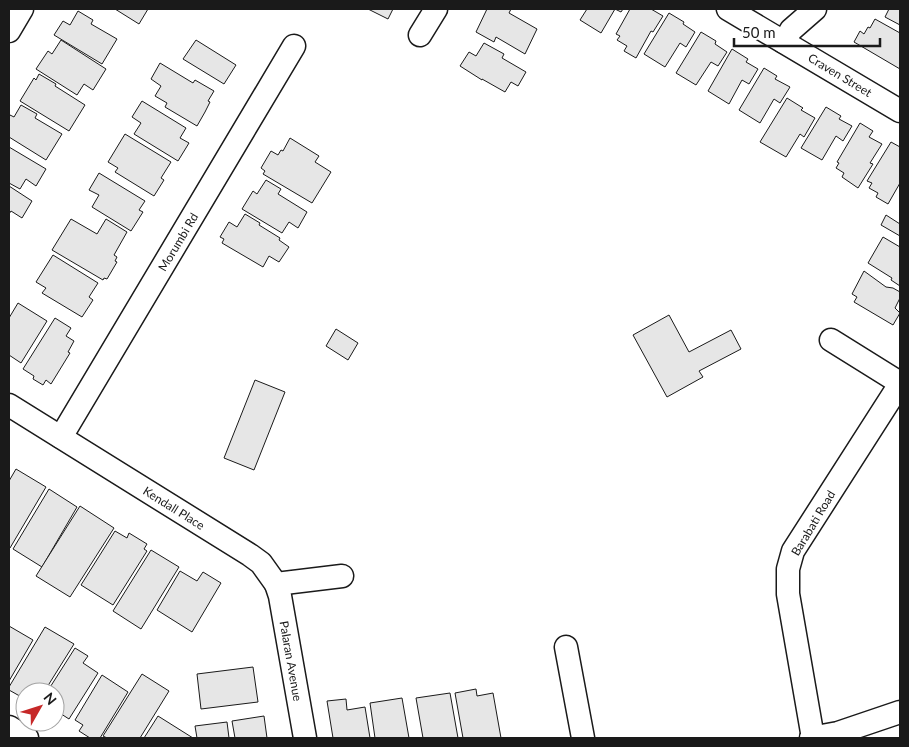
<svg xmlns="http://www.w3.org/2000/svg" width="909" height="747" viewBox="0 0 909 747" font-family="Lato,sans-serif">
<rect width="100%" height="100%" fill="#fff"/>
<!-- building -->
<g fill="#e6e6e6" stroke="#1a1a1a">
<polygon points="115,9 148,9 139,24"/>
<polygon points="368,9 393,9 388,19"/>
<polygon points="487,9 511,9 509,13 537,29 525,54 496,37 494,42 476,32"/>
<polygon points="587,9 623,9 621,12 615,9 601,33 580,20"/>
<polygon points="630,9 651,9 663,16 653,32 651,31 636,58 624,51 627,46 617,40 620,36 616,34"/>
<polygon points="889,9 900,9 900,25 885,17"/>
<polygon points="78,11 93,20 91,24 117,39 102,64 54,35 63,21 70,25"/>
<polygon points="669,13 684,22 683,24 695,32 686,47 680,43 665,67 644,54"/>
<polygon points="875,19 900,33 900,69 854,42 860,31 864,34 868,27 870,28"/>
<polygon points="701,32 716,41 715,44 727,52 718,66 711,62 696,85 676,73"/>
<polygon points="61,40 106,69 93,90 84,84 77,95 36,69 48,51 52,54"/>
<polygon points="196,40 236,65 224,84 183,59"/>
<polygon points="484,43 504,54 502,58 526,72 518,86 511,82 505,92 482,79 482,80 460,66 469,52 476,56"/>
<polygon points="732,49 748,59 746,62 758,69 749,84 742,80 729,104 708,91"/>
<polygon points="160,63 193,83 195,80 214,91 208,101 210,102 205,112 197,126 165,107 167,103 155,96 161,86 151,79"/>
<polygon points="764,68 777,76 775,79 790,87 780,103 774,99 760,123 739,110"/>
<polygon points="39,74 56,84 55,86 85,105 69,131 20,101 34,78 36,80"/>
<polygon points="787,98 803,108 801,110 815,118 804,137 800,134 786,157 760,142"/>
<polygon points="142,101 186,128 180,138 189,143 178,161 134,134 141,123 132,117"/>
<polygon points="21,105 37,114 35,118 62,134 46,160 9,137 9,117 10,115 14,117"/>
<polygon points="826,107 841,116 839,119 852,126 843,141 836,136 822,160 801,148"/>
<polygon points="860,123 873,131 869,137 882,144 870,163 873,164 858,188 842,177 844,173 836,168 839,163 837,162"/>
<polygon points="125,134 171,162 161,178 164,180 154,196 115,172 118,168 108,162"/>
<polygon points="290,138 319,156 315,162 331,172 312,203 263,174 265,171 261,168 271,151 278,155 281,150 283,151"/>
<polygon points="891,142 900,147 900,183 888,204 876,197 878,193 869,188 872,183 867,181"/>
<polygon points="9,147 46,169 36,186 26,179 20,189 9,183"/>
<polygon points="99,173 145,201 139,210 143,212 131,231 92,207 99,195 89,190"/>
<polygon points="266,180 281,189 278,194 307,212 298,228 289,222 282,233 242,209 253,191 257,194"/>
<polygon points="9,186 32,201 22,218 11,211 9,214"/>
<polygon points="245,214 260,223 259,225 280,238 279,240 289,247 279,262 269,256 263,267 222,243 224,239 220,237 229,222 237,227"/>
<polygon points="886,215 900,224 900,236 881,225"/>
<polygon points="71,219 97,234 106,219 127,232 114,255 117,257 115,261 117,262 107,279 104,278 103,280 52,250"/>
<polygon points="883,237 900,247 900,286 891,280 892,278 868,263"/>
<polygon points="53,255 98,283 89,297 93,300 82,317 42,293 46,288 36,282"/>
<polygon points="864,271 886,287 893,288 900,292 900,298 895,308 900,313 893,325 854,302 857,297 852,294"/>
<polygon points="18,303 47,321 21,363 9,355 9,318"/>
<polygon points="669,315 689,352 731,330 741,349 699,371 703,377 667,397 633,335"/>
<polygon points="55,318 71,328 66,336 74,341 68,352 70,353 51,384 46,380 43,385 33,379 34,376 23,369"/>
<polygon points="336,329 358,343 348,360 326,346"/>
<polygon points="255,380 285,392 254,470 224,458"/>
<polygon points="16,469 46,487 10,548 9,547 9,481"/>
<polygon points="49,489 77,507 42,567 13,549"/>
<polygon points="80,506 114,528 70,597 36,576"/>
<polygon points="115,531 127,538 129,533 147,544 144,549 147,551 113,605 81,585"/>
<polygon points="151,550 179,567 141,629 113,611"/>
<polygon points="180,571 197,581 203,572 221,583 192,632 157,610"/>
<polygon points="9,626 33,640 9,681"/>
<polygon points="45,627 74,644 44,692 25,692 25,699 9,690 9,687"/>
<polygon points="75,648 88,656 83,663 98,673 69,719 55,710 55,692 47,692"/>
<polygon points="253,667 258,702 201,709 197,674"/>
<polygon points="142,674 169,691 140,738 107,738 103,736"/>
<polygon points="102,675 128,692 100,738 90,738 79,731 83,725 75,720"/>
<polygon points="476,689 477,696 493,693 501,738 463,738 455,693"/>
<polygon points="450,693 458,738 423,738 416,698"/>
<polygon points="402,698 409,738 375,738 370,703"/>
<polygon points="346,699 347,710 365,707 370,738 333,738 327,701"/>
<polygon points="158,716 193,738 144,738"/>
<polygon points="264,716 267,738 235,738 232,721"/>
<polygon points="227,722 229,738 197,738 195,726"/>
</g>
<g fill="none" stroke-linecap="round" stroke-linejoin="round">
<defs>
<g id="minor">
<polyline points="728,9 900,111"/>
<polyline points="9,31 22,9"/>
<polyline points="420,35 436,9"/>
<polyline points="784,42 791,30 815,9"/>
<polyline points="831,340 900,383"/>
<polyline points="9,405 250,555 261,563 276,584 342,576"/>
<polyline points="61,437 294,46"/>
<polyline points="276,584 280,596 305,738"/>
<polyline points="566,647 583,738"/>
<polyline points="9,727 27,738"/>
<polyline points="811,738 838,733 900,712"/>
<polyline points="813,738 788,594 788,569 793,551 900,384"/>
</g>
</defs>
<!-- minor casing -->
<use href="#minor" stroke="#1a1a1a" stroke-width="25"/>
<!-- minor -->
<use href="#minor" stroke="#fff" stroke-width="22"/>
</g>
<g text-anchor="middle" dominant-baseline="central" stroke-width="4" stroke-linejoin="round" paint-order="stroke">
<!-- street labels -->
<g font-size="12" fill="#1a1a1a" stroke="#fff">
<text transform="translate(840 75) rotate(31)">Craven Street</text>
<text transform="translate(178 242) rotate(-59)">Morumbi Rd</text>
<text transform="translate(174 508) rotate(32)">Kendall Place</text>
<text transform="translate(813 523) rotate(-59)">Barabati Road</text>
<text transform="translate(291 661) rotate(80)">Palaran Avenue</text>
</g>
</g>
<!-- border -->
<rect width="909" height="747" fill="none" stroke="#1a1a1a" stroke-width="20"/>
<!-- north arrow -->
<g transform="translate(40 707) rotate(51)"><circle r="24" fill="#ffffff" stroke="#a3a3a3"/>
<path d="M0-4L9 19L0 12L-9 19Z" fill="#c62828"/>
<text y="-8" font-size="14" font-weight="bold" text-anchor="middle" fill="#1a1a1a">N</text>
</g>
<!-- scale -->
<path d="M734 38v8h146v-8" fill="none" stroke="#1a1a1a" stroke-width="2.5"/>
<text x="742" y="38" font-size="15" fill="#1a1a1a" stroke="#ffffff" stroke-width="4" paint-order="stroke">50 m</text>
</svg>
